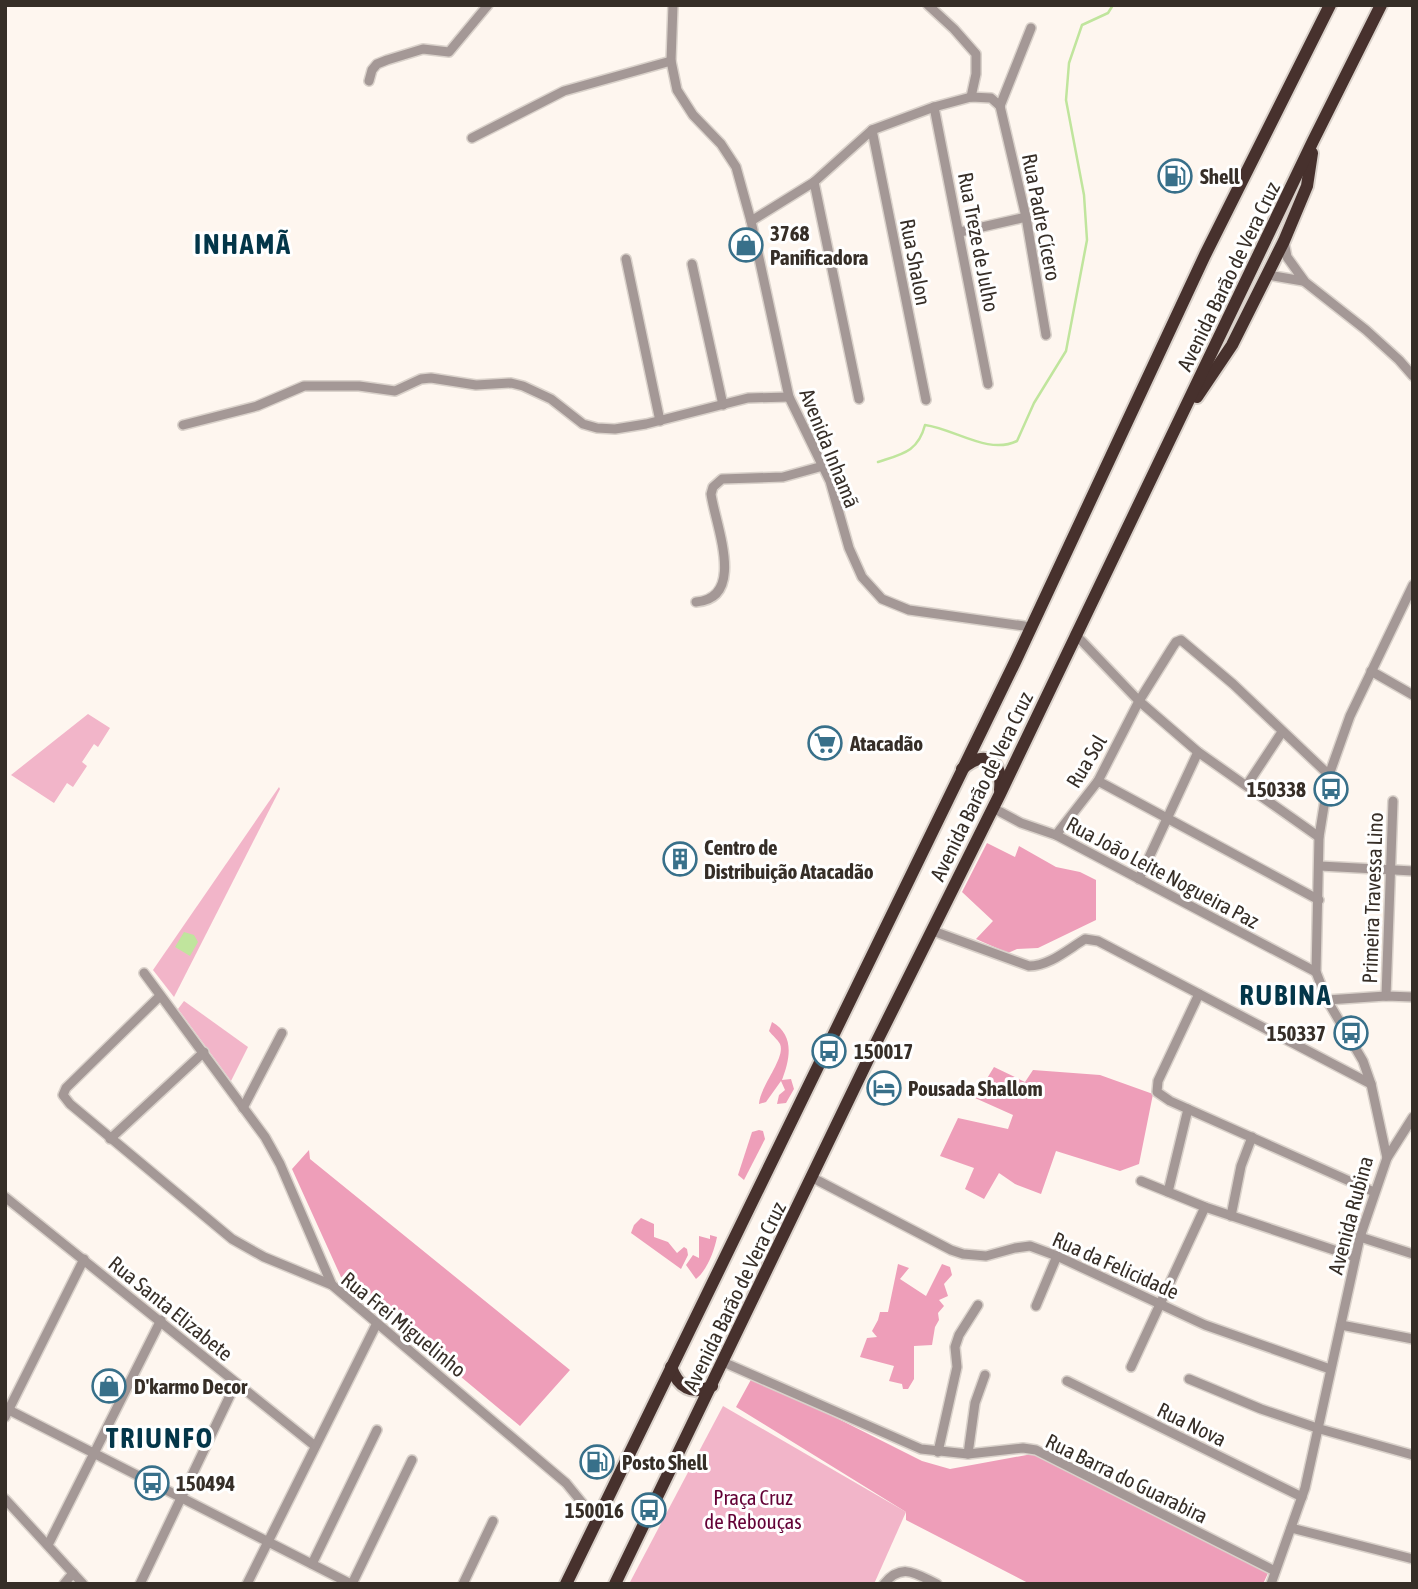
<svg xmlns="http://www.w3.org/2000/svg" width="1418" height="1589" viewBox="0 0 1418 1589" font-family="'Asap Condensed',sans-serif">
<rect width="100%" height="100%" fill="#fef6ef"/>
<!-- green -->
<g fill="#f2b5c9">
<polygon points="88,714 110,728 98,747 94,744 82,762 87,766 73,787 67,783 54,803 11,775"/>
<polygon points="279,787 280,789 174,997 153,970"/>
<polygon points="184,1001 248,1047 231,1081 178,1009"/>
<polygon points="723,1406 906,1512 874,1584 629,1584"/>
</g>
<!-- forest -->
<g fill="#ee9eb9">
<polygon points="987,843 1015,857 1019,846 1056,867 1080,872 1096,880 1096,920 1038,948 1017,949 1008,953 976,939 993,921 962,892"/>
<path d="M772,1022C795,1035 790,1059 782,1080L791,1079L794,1089L786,1103L777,1104L779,1095L785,1090L781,1081L766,1102L759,1104C760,1086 786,1058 780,1044C778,1040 772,1035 769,1031Z"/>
<polygon points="994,1067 1025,1082 1033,1070 1100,1075 1153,1094 1139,1164 1120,1171 1056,1151 1041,1194 1015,1184 999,1173 984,1199 965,1189 974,1168 940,1156 958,1118 1008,1129 1013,1115 975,1098"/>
<polygon points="759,1130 763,1131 765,1139 744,1180 738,1175 752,1132"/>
<polygon points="309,1150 310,1159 570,1370 520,1426 341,1277 292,1169"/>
<polygon points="641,1218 654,1224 654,1237 668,1242 677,1253 684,1247 687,1249 688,1255 681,1269 631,1233 634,1225"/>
<path d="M710,1235L717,1237C714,1252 707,1270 696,1279L686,1265L693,1255L699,1258V1236L710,1239Z"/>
<polygon points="898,1264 909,1268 900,1279 926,1296 942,1264 950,1267 952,1275 944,1284 948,1296 939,1300 944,1306 938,1313 939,1320 935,1327 932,1345 914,1346 914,1379 908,1389 903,1389 902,1384 889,1381 894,1366 860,1357 867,1338 877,1337 872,1331 878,1320 880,1312 888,1312"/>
<polygon points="753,1376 922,1461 950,1469 1032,1454 1269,1571 1263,1584 1030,1584 906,1520 906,1512 736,1407"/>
</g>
<!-- water -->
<polygon fill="#c0e59d" points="184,932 194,935 198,942 190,956 175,947"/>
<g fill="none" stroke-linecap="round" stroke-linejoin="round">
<!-- stream -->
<path stroke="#c0e59d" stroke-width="2.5" d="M878,462C902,454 918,452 925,425C955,429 988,455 1017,441L1034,403L1066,351L1087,240L1084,195L1066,100L1069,63L1082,25L1108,13L1113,5"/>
<defs>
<g id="minor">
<polyline points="673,5 671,61 677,90 693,115 721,144 736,167 751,221 789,397 830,481 849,548 862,577 882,599 909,610 1031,627"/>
<polyline points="928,5 954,29 976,54 976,74 971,97"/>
<polyline points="369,81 372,70 377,64 387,60 423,49 449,52 488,5"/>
<polyline points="1000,106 1026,217 1046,335"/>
<polyline points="1000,106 1031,28"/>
<polyline points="934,107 988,384"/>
<polyline points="872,130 926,400"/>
<polyline points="472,138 564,91 671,61"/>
<polyline points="814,182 859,399"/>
<polyline points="751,221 814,182 872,130 934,107 971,97 991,98 1000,106"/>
<polyline points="960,232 1026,217"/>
<polyline points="1284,241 1287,257 1305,282 1366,330 1399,360 1413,376"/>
<polyline points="626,259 660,421"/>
<polyline points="692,264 723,405"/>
<polyline points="1268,275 1303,281"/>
<polyline points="183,425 257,406 304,386 359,386 395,391 421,379 431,378 476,385 511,383 523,386 551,399 583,424 597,428 615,429 646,424 748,398 789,397"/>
<path d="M696,602C747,598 715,524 711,494L713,487L722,479L783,477L823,466"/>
<polyline points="1075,634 1139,701 1198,752 1319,837"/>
<polyline points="1371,671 1413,695"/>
<polyline points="1098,781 1319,900"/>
<polyline points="1247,785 1282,732"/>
<polyline points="993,808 1021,823 1056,835 1316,972"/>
<polyline points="1056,835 1098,781 1139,701 1172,648 1176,642 1181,640 1233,684 1329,775"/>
<polyline points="1320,866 1413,871"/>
<polyline points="1139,879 1198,752"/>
<path d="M933,931L1029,966C1049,966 1067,950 1085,939L1098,941L1371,1084"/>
<polyline points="144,973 265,1137 280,1164 332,1285"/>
<polyline points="1199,994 1158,1081 1157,1092 1170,1101 1374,1192"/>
<polyline points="160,996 66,1088 63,1095 70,1104 232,1239 264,1257 332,1285 566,1483 597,1521"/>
<polyline points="1386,996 1393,801"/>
<polyline points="1327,1000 1386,996 1413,997"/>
<polyline points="243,1108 282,1033"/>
<polyline points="110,1139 204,1052"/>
<polyline points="1387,1158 1371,1084 1363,1061 1327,1000 1316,972 1319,837 1329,775 1350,716 1413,585"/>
<polyline points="813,1178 951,1250 963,1254 986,1256 1015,1248 1030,1246 1057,1256 1205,1325 1330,1369"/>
<polyline points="1141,1181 1205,1207 1355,1257"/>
<polyline points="1168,1192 1188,1109"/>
<polyline points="5,1197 315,1446"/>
<polyline points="1231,1216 1241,1166 1252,1137"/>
<polyline points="1360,1237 1413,1254"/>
<polyline points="1036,1306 1057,1256"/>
<polyline points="1341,1325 1413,1339"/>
<polyline points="723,1362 921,1449 968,1454 1023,1448 1036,1450 1275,1571"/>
<polyline points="1131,1367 1205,1207"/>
<polyline points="1189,1379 1261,1409 1320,1429 1413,1455"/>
<polyline points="1067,1381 1302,1497"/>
<polyline points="5,1408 351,1584"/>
<polyline points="5,1417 84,1259"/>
<polyline points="938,1452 957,1367 955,1347 959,1335 978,1305"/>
<polyline points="968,1454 975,1403 985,1375"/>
<polyline points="5,1499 83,1584"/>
<polyline points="1291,1528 1413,1559"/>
<polyline points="48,1545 161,1320"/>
<polyline points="312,1564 377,1430"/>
<polyline points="64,1584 73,1573"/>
<polyline points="140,1584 236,1383"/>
<polyline points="247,1584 376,1325"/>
<polyline points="352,1584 412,1460"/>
<polyline points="463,1584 493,1521"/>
<path d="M884,1584C902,1562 916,1574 937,1584"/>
<polyline points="1271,1584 1305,1488 1360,1237 1387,1158 1413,1117"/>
</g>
<g id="highway">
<polyline points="1197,397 1232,345 1284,241 1307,186 1312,153"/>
<path d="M962,769C986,748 1003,761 1000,790"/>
<path d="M671,1367C678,1387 692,1396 712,1386"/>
<polyline points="566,1584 1015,662 1205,255 1330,5"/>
<polyline points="615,1584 877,1041 1000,794 1313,141 1381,5"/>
</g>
</defs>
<!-- minor casing -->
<use href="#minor" stroke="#dad2cb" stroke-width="12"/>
<!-- highway casing -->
<use href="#highway" stroke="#dad2cb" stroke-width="16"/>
<!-- minor -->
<use href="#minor" stroke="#a49896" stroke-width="9"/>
<!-- highway -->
<use href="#highway" stroke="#47312d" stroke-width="12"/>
</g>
<!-- icons -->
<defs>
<symbol id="fuel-ring" viewBox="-11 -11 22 22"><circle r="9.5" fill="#fff" stroke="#38708a" stroke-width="1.5"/><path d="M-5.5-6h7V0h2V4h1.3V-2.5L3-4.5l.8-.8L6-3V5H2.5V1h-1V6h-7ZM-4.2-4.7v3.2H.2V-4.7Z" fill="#38708a"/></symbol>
<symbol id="shop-ring" viewBox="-11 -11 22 22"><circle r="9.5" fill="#fff" stroke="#38708a" stroke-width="1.5"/><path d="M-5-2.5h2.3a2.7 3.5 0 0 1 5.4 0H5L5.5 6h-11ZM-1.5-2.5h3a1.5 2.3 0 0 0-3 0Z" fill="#38708a"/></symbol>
<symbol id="supermarket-ring" viewBox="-11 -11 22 22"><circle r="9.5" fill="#fff" stroke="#38708a" stroke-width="1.5"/><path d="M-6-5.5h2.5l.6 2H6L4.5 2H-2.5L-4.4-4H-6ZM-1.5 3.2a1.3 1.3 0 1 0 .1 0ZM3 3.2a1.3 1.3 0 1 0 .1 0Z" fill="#38708a"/></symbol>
<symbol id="bus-ring" viewBox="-11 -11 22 22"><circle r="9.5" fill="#fff" stroke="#38708a" stroke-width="1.5"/><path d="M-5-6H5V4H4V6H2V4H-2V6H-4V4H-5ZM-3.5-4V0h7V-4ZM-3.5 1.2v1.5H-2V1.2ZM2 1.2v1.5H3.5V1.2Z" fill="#38708a"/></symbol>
<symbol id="building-ring" viewBox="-11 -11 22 22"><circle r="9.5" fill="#fff" stroke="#38708a" stroke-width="1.5"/><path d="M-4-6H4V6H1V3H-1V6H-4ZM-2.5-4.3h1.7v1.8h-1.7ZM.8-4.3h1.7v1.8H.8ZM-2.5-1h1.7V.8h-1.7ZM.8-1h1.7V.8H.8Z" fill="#38708a"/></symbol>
<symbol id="hotel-ring" viewBox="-11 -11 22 22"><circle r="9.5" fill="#fff" stroke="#38708a" stroke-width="1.5"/><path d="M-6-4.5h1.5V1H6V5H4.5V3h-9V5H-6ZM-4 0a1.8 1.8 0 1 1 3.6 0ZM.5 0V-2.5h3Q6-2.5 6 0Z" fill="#38708a"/></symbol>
</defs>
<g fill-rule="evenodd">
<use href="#fuel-ring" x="1156" y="157" width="38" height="38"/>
<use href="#shop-ring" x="727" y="226" width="38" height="38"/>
<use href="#supermarket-ring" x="806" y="724" width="38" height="38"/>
<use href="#bus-ring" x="1312" y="770" width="38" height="38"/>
<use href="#building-ring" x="661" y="840" width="38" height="38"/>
<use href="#bus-ring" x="1332" y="1014" width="38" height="38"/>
<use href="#bus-ring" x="810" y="1032" width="38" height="38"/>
<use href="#hotel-ring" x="865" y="1069" width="38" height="38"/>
<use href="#shop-ring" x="90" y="1367" width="38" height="38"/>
<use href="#fuel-ring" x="578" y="1443" width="38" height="38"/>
<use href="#bus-ring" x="133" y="1464" width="38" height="38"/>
<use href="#bus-ring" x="630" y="1491" width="38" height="38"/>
</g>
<g text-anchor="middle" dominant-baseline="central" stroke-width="6" stroke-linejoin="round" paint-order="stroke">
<!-- poi labels -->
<g font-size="21" font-weight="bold" fill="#362e27" stroke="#fff" text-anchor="start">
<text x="1200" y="176">Shell</text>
<text x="770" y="233">3768<tspan x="770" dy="24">Panificadora</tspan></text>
<text x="850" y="743">Atacadão</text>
<text x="1306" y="789" text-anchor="end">150338</text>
<text x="704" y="847">Centro de<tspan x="704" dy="24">Distribuição Atacadão</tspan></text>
<text x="1326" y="1033" text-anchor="end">150337</text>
<text x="854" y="1051">150017</text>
<text x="908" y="1088">Pousada Shallom</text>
<text x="134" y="1386">D'karmo Decor</text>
<text x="622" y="1462">Posto Shell</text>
<text x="176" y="1483">150494</text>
<text x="624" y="1510" text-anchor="end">150016</text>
</g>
<!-- street labels -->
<g font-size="21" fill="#362e27" stroke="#fff">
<text transform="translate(1042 217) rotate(79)">Rua Padre Cícero</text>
<text transform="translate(979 242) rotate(79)">Rua Treze de Julho</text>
<text transform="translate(916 262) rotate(79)">Rua Shalon</text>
<text transform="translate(1228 276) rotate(-64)">Avenida Barão de Vera Cruz</text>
<text transform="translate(830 448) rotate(68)">Avenida Inhamã</text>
<text transform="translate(1086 761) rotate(-59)">Rua Sol</text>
<text transform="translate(981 786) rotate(-64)">Avenida Barão de Vera Cruz</text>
<text transform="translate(1163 872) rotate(28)">Rua João Leite Nogueira Paz</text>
<text transform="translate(1372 898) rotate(-88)">Primeira Travessa Lino</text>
<text transform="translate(1350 1215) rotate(-75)">Avenida Rubina</text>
<text transform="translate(1116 1265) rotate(24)">Rua da Felicidade</text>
<text transform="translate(734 1296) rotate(-64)">Avenida Barão de Vera Cruz</text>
<text transform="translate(171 1308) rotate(39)">Rua Santa Elizabete</text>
<text transform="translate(404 1324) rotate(39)">Rua Frei Miguelinho</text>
<text transform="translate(1192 1424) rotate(26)">Rua Nova</text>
<text transform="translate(1127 1478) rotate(26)">Rua Barra do Guarabira</text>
</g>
<!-- park labels -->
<g font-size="21" fill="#630135" stroke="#fff">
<text x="753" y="1497">Praça Cruz<tspan x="753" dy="24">de Rebouças</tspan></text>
</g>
<!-- district labels -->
<g font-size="28" font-weight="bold" letter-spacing="2" fill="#033649" stroke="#fff">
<text x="243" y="244">INHAMÃ</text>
<text x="1286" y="995">RUBINA</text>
<text x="160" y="1438">TRIUNFO</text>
</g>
</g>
<!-- border -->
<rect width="1418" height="1589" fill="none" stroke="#362e27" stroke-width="14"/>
</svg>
